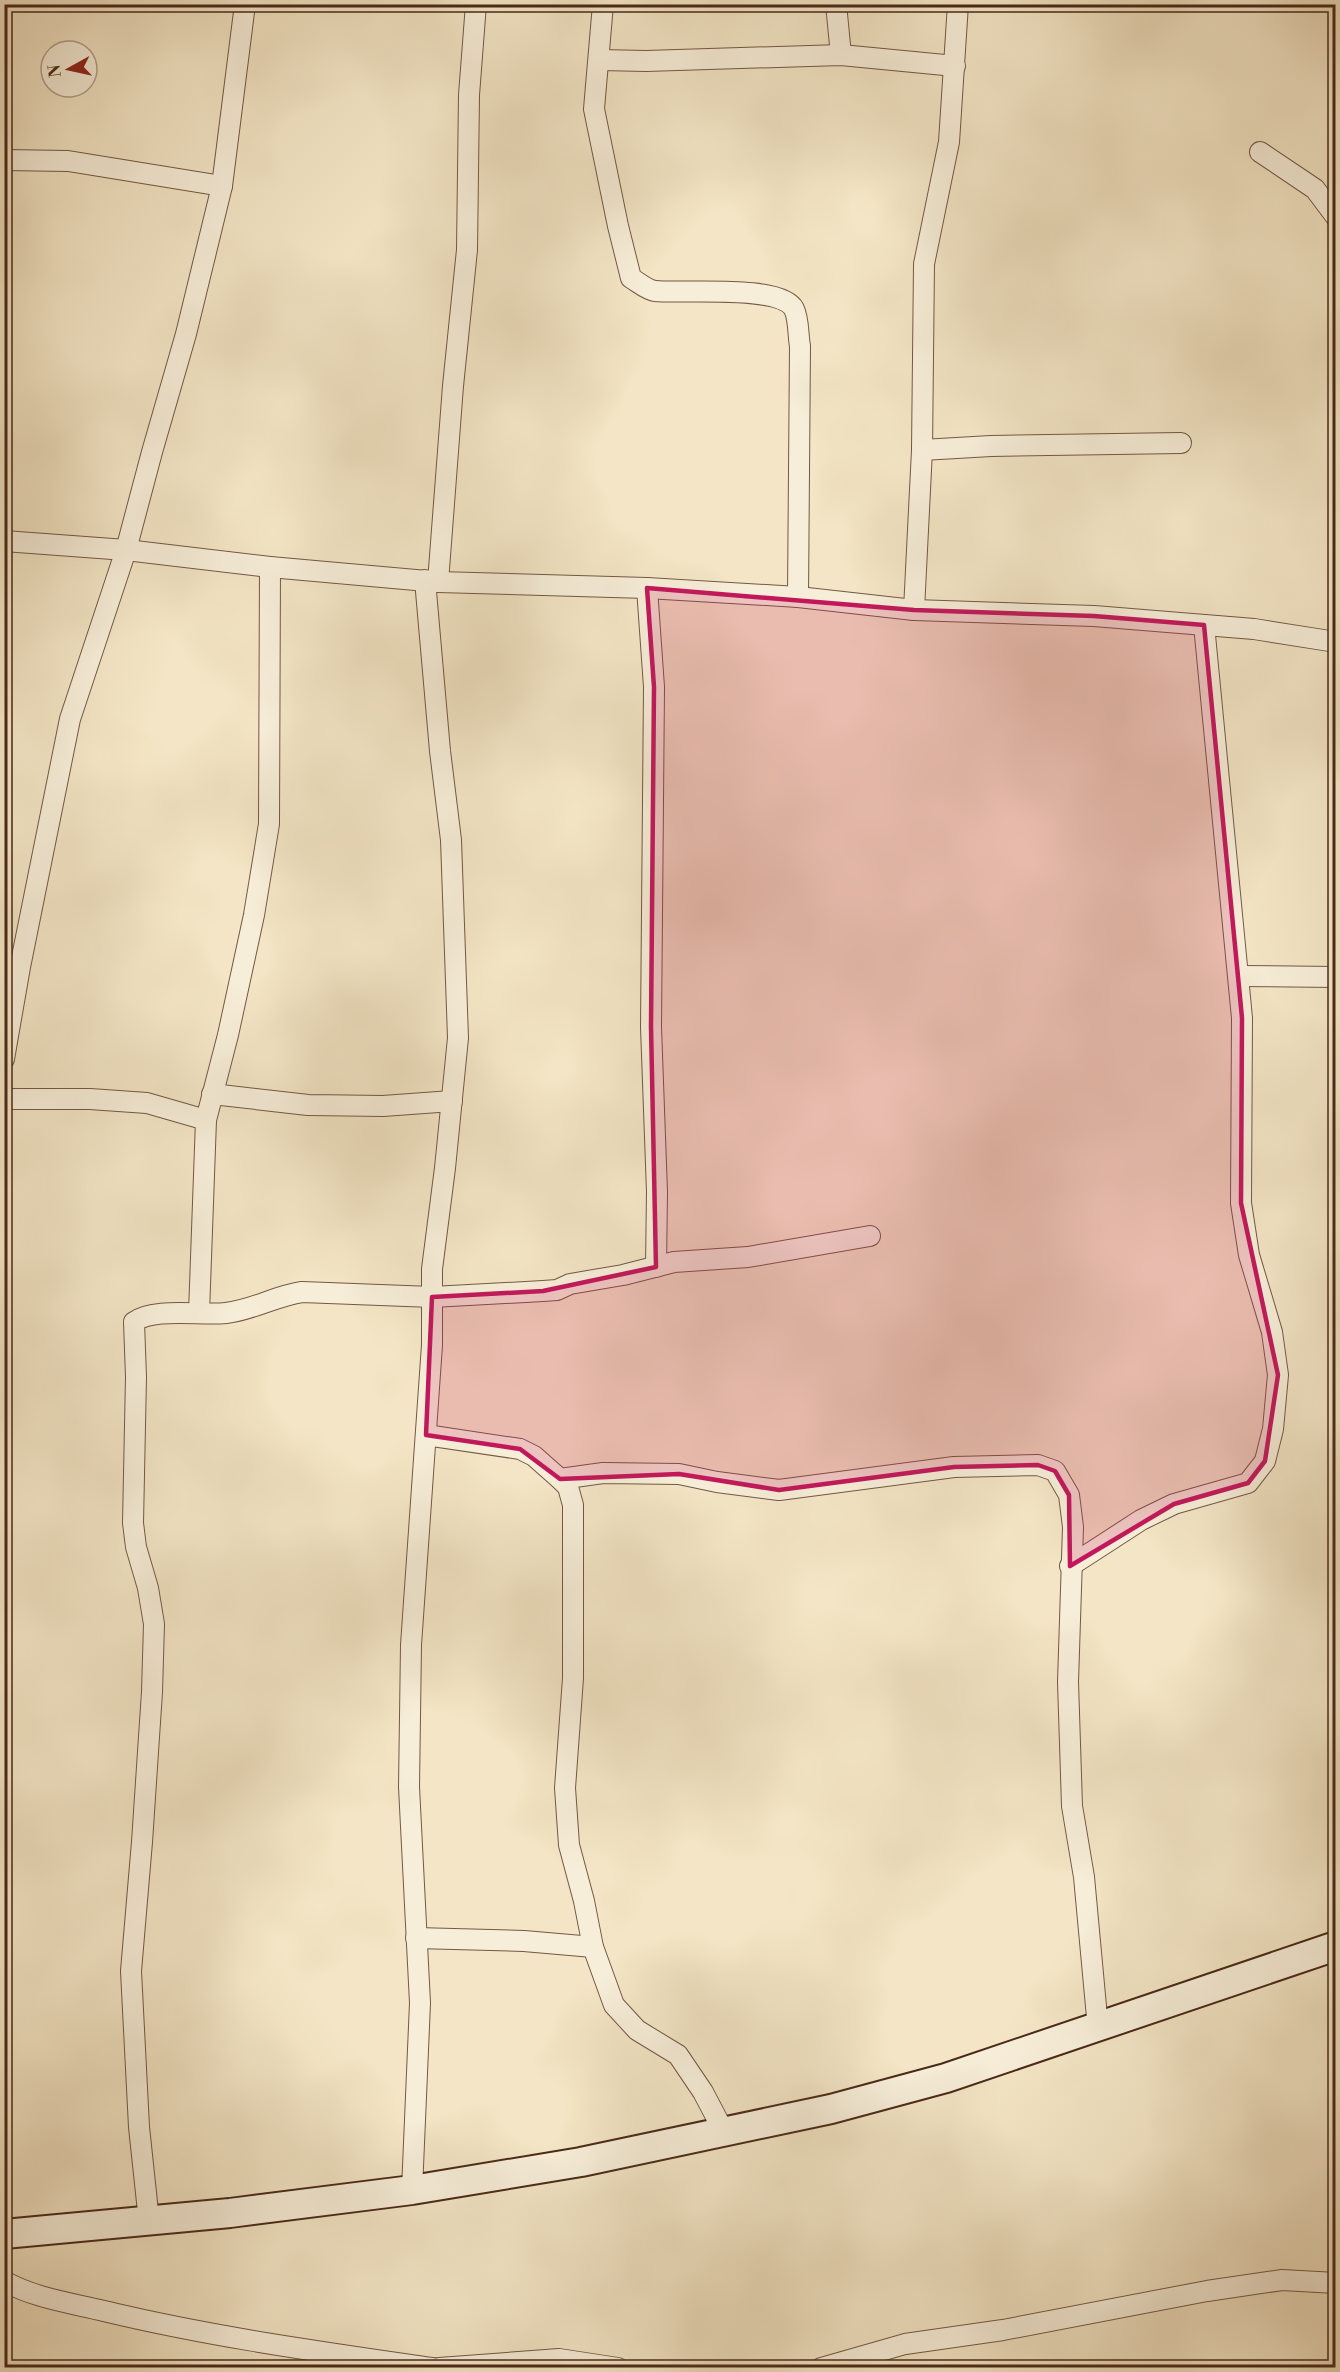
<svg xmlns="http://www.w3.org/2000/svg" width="1340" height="2372" viewBox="0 0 1340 2372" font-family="'Libre Bodoni',serif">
<rect width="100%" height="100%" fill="#f3e5c5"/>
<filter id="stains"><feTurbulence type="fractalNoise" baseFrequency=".00333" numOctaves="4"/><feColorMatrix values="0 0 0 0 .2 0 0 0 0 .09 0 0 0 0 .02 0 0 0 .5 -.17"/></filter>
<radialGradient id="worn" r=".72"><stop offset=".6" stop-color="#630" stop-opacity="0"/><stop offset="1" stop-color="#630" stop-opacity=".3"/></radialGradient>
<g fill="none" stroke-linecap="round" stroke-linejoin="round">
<defs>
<g id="street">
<path d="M603,4L594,109L618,226L631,278C638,282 647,290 655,291C682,294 781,284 794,309C799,319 798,336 800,346L798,597"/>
<polyline points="836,4 841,55"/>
<polyline points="600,60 646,61 841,55 955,66"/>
<polyline points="1260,152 1315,189 1336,217"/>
<polyline points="4,160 68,161 222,186"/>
<polyline points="922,450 991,446 1181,443"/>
<polyline points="4,541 126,550 270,567 438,582 647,588 798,597 914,610 1094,616 1254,629 1336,642"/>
<polyline points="438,582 453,386 467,250 469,95 476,4"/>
<polyline points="647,588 654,687 651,1027 657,1192 656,1267"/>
<polyline points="914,610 922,450 924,264 949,142 958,4"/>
<polyline points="1239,976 1336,977"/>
<polyline points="4,1059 20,967 70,719 126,550 152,452 186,334 222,186 245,4"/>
<polyline points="212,1094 308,1105 383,1106 452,1101"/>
<polyline points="4,1099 90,1099 147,1103 206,1120"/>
<polyline points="199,1313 206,1120 228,1035 254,915 269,824 270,567"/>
<polyline points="426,1435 520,1449 534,1456 560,1479 568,1487 573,1505 573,1678 565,1788 569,1845 584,1901 593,1947 614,2005 637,2030 678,2055 703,2092 724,2132"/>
<polyline points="560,1479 603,1473 679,1474 717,1482 779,1490 954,1467 1038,1465 1055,1471 1069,1495 1073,1527 1068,1682 1072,1806 1084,1877 1098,2028"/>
<polyline points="1070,1566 1141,1520 1174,1504 1248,1483 1265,1461 1273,1429 1278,1375 1272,1332 1249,1255 1241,1203 1242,1018 1204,625"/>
<polyline points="416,1938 524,1941 593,1947"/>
<polyline points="412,2190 420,2003 409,1787 411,1645 432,1345 432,1269 445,1168 458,1038 451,840 440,751 425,580"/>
<path d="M149,2221L139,2127L131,1971L142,1842L152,1692L154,1624L148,1588L136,1547L133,1523L136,1377L134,1322C153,1307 202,1316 226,1313C253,1310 275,1296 302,1292L432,1297L543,1291L557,1290L570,1284L623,1275L674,1262L748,1257L870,1236"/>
<path d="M4,2281C34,2298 71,2303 104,2311C212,2337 322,2352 432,2368"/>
<polyline points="439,2368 559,2359 618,2368"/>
<polyline points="821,2368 905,2344 1003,2330 1207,2291 1282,2280 1336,2283"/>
</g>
<polyline id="secondary" points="4,2234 230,2213 412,2190 581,2162 831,2109 946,2078 1336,1946"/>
</defs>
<!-- street casing -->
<use href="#street" stroke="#745843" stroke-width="22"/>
<!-- secondary casing -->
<use href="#secondary" stroke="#4a2918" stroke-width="32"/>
<!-- street -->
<use href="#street" stroke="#f7eed9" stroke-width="20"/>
<!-- secondary -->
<use href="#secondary" stroke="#f7eed9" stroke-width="28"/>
</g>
<!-- marked area -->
<path fill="#c2185b" fill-opacity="0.2" stroke="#c2185b" stroke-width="4.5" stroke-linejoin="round" d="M647,588L914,610L1094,616L1204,625L1242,1018L1241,1203L1278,1375L1265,1461L1248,1483L1174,1504L1070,1566L1069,1495L1055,1471L1038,1465L954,1467L779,1490L679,1474L560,1479L520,1449L426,1435L432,1297L543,1291L656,1267L651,1027L654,687Z"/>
<!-- margin -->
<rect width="1340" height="2372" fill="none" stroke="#f3e5c5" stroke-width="24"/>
<rect x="6" y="6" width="1328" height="2360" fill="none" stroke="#4a2918" stroke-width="3"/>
<rect x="12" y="12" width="1316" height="2348" fill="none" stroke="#4a2918" stroke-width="1.5"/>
<!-- north arrow -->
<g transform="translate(69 69) rotate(262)"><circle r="28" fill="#f7eed9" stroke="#b29f8c" stroke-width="1.5"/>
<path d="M0-4.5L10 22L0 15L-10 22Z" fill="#8f2418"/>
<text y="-9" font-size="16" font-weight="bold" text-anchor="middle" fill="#4a2918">N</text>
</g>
<rect width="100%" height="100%" filter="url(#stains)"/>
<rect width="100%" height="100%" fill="url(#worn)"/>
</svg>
